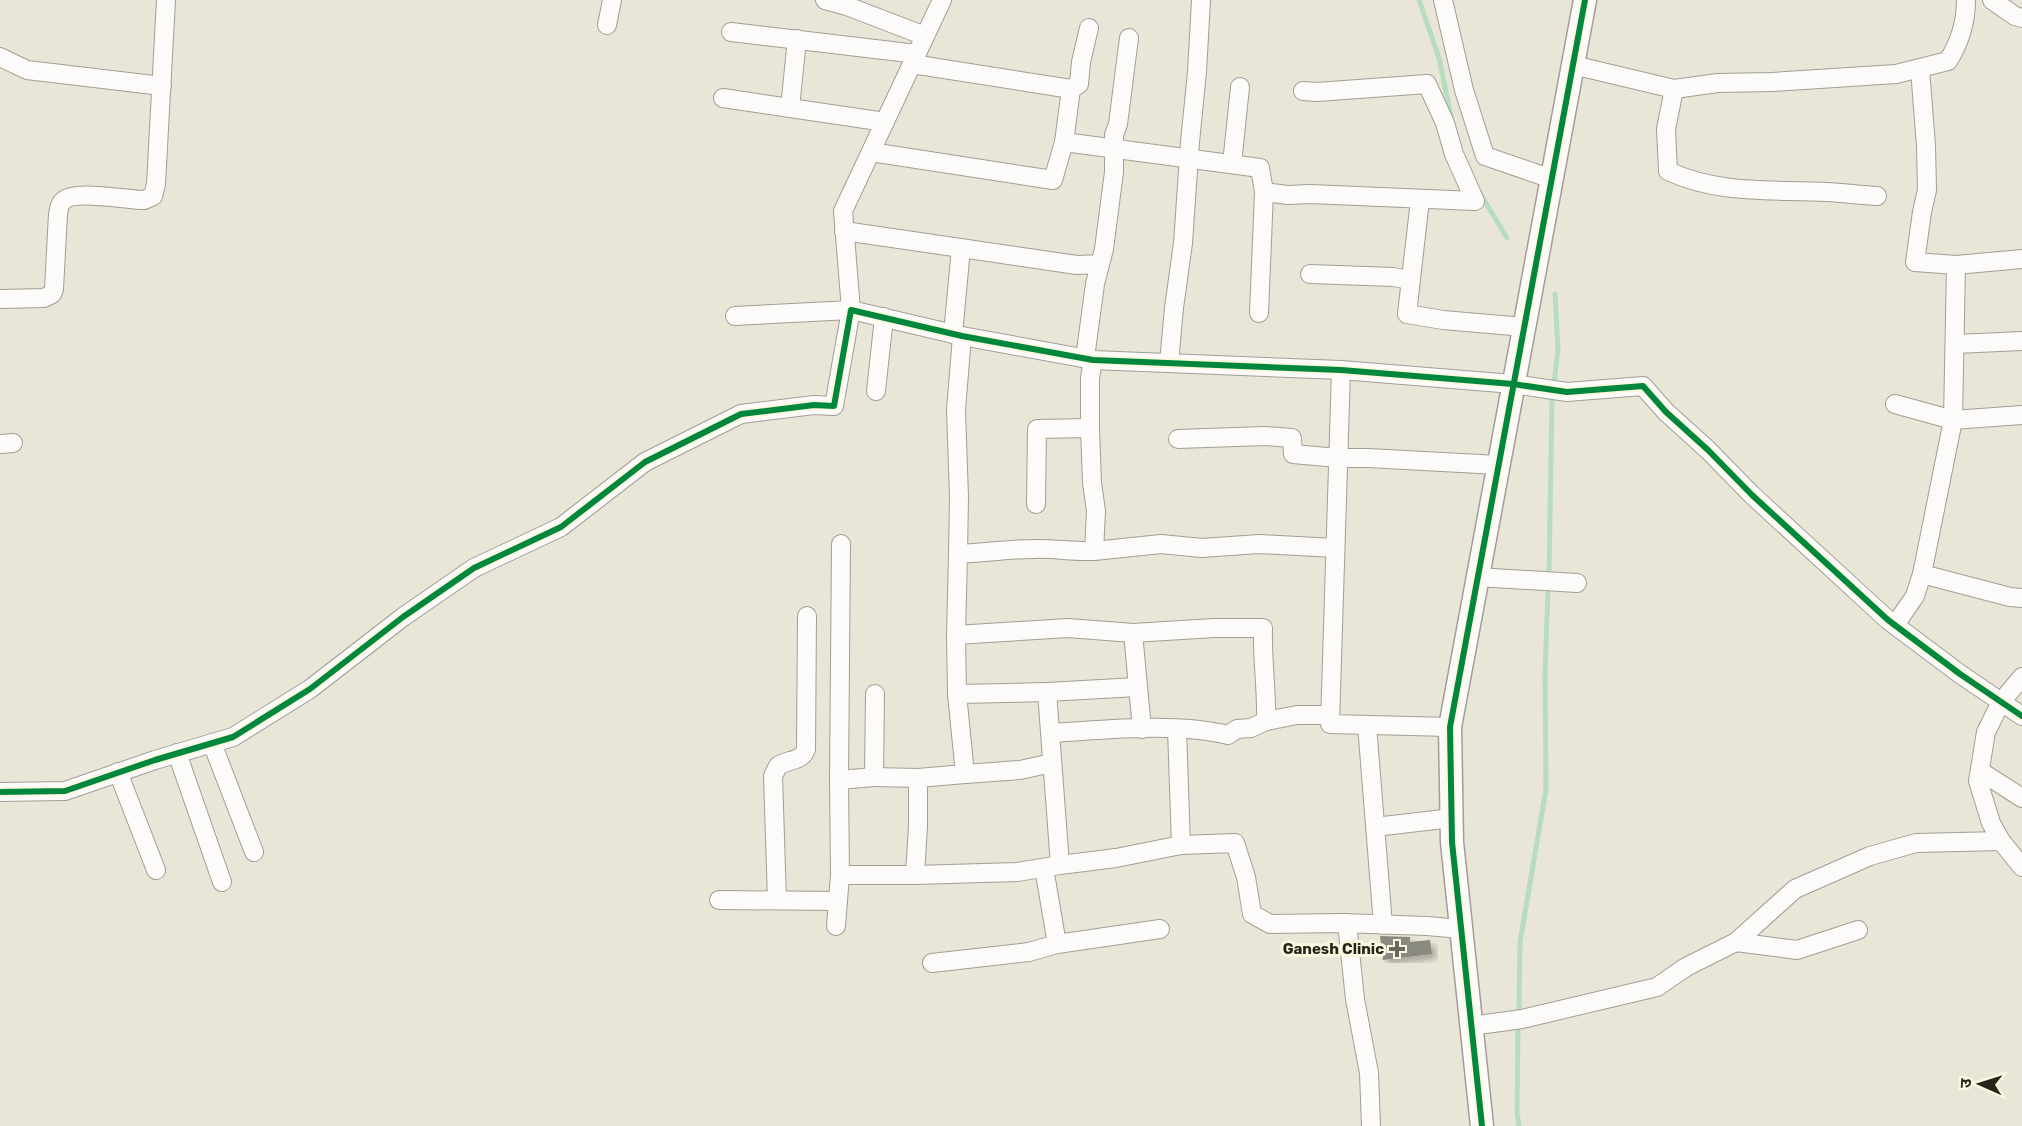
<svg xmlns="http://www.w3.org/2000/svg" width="2022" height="1126" viewBox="0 0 2022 1126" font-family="Rubik,'Noto Sans Devanagari',sans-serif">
<defs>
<filter id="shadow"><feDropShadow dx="5" dy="5" stdDeviation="3" flood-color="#0004"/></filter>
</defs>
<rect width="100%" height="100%" fill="#e9e6d8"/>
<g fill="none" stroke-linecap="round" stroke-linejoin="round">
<!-- stream -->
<g stroke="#b7ddc1" stroke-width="5">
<polyline points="1419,0 1439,58 1452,121"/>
<polyline points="1480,193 1507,238"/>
<polyline points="1554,383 1558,350 1555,294"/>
<polyline points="1549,574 1552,401"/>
<polyline points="1519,1009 1520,942 1546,789 1545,674 1548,590"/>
<polyline points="1518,1027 1517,1112 1519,1126"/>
</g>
</g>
<!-- building -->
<polygon fill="#89897f" filter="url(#shadow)" points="1380,936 1410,937 1410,942 1430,940 1432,954 1383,960"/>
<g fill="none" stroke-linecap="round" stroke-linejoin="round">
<defs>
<g id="minor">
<polyline points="825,0 847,6 925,36"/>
<polyline points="1443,0 1464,90 1485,156 1552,179"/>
<polyline points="1992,0 2015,16 2022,18"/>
<polyline points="607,25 612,0"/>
<polyline points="731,32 917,54"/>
<polyline points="0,57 27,70 162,86"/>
<polyline points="912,64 1071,89 1079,84 1081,62 1089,28"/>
<polyline points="1573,65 1674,89"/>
<polyline points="1920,69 1926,146 1927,190 1922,212 1915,262 1956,265 2022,259"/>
<polyline points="723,98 885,122"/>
<polyline points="790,108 797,39"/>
<polyline points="1064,142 1071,89"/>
<polyline points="871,152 1053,180 1064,142 1260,168 1264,192 1259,313"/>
<polyline points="1232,164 1240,87"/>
<polyline points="1264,192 1288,195 1310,194 1475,201 1454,154 1445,123 1427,84 1317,92 1303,91"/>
<path d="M1877,196C1860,195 1844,193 1827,192C1772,189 1720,195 1668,171L1666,129L1674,89L1718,83L1772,82L1896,74L1948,61C1960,42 1966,23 1966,0"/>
<polyline points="1420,200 1407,314 1443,320 1524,327"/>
<polyline points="844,231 1077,265 1100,264"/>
<polyline points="1310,274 1393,277 1411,280"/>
<path d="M0,299L44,298L52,294L54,289L58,214C59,210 59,204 63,201C74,189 127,200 144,200L153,196L156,184L166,0"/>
<polyline points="735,316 851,310 843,211 942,0"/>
<polyline points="953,334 961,248"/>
<path d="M962,336L956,410L959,497L958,554C983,553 1007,549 1033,549C1053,548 1073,552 1094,551"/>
<polyline points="1956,344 2022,341"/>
<polyline points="1085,358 1095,284 1104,249 1114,172 1114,135 1118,124 1129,38"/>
<polyline points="1093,360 1090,378 1090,428 1092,483 1096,511 1094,551 1161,544 1202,548 1259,544 1335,548"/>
<polyline points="1169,363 1174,308 1183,243 1190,142 1197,72 1201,0"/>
<polyline points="1341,370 1330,724 1450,727"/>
<polyline points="876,391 884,317"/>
<polyline points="1895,404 1953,420 2022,415"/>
<polyline points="1178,439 1265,436 1292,438 1293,454 1338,458 1368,458 1498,465"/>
<polyline points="0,444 13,443"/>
<polyline points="1036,504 1037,429 1090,428"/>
<polyline points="1922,574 2010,597 2022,598"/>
<polyline points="1477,577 1577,583"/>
<polyline points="1895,625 1915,596 1922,574 1953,420 1956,265"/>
<polyline points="956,635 958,554"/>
<polyline points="2022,677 2001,702 1986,732 1978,781 1991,823 2001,841 2022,867"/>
<polyline points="1137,687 1047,692 1060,865 1116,858 1181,845 1235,843 1246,877 1252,914 1270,924 1341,923 1427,926 1461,929"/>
<polyline points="1047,692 957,694 965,774 1020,770 1052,763"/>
<polyline points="875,694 874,777 918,778"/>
<polyline points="957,694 956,635 1068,628 1133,633"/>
<polyline points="1367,725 1383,925"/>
<path d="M1142,729L1133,633L1214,628H1263C1262,660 1267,690 1266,721"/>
<polyline points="1177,729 1181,845"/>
<path d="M1051,733C1105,730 1174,722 1228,735L1237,729L1251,728L1266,721L1297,715H1330"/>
<polyline points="212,743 254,852"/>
<polyline points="177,753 222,882"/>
<polyline points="1980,771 2022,798"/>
<polyline points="118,772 156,870"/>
<polyline points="965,774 918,778 918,826 915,875 1017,872 1060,865"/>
<polyline points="839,780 841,544"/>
<polyline points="0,792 65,791 155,760 233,737 310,689 403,617 474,568 561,527 645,462 741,414 814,405 834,406 851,310 962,336 1093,360 1341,370 1513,384 1567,392 1643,386 1666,412 1708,450 1752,495 1888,620 1960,674 2022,716"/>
<polyline points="1375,827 1452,818"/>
<polyline points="1044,868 1057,944 1160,929"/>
<polyline points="840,875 839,780 874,777"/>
<polyline points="719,900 838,901"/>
<path d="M777,900L773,776L778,766C788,759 802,762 806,749L807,616"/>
<polyline points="1347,923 1355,999 1369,1073 1371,1126"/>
<polyline points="836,926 840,875 915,875"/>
<polyline points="1736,942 1797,950 1858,930"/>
<polyline points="932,963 1029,952 1057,944"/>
<polyline points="1471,1026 1522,1019 1657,987 1686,967 1736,942 1795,889 1870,856 1916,843 2001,841"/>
</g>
<polyline id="tertiary" points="1482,1126 1452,842 1450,727 1585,0"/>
</defs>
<!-- minor casing -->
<use href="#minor" stroke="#a19e94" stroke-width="20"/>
<!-- tertiary casing -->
<use href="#tertiary" stroke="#a19e94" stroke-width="25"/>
<!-- minor -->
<use href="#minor" stroke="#fcfbf9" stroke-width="18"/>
<!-- tertiary -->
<use href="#tertiary" stroke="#fcfbf9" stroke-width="22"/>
<defs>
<g id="cycleway">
<polyline points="0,792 65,791 155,760 233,737 310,689 403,617 474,568 561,527 645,462 741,414 814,405 834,406 851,310 962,336 1093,360 1341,370 1513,384 1567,392 1643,386 1666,412 1708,450 1752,495 1888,620 1960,674 2022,716"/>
<polyline points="1482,1126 1452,842 1450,727 1585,0"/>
</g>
</defs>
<!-- cycleway casing -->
<use href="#cycleway" stroke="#fcf7e0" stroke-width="10"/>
<!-- cycleway -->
<use href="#cycleway" stroke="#00873e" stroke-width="6"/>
</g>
<!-- markers -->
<path fill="#6a675c" stroke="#fcf7e0" stroke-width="2" d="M1394 940h6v6h6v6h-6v6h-6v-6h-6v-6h6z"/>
<g text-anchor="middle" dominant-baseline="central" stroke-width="6" stroke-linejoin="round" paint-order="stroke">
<!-- poi labels -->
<g font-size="15" font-weight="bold" fill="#25231a" stroke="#fcf7e0" text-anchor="end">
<text x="1384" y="949">Ganesh Clinic</text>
</g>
</g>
<!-- north arrow -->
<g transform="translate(1980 1084) rotate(273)" stroke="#fcf7e0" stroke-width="4.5" paint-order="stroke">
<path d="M0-4.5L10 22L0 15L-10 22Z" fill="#25231a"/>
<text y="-9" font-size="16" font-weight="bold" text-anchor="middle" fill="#25231a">उ</text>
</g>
</svg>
